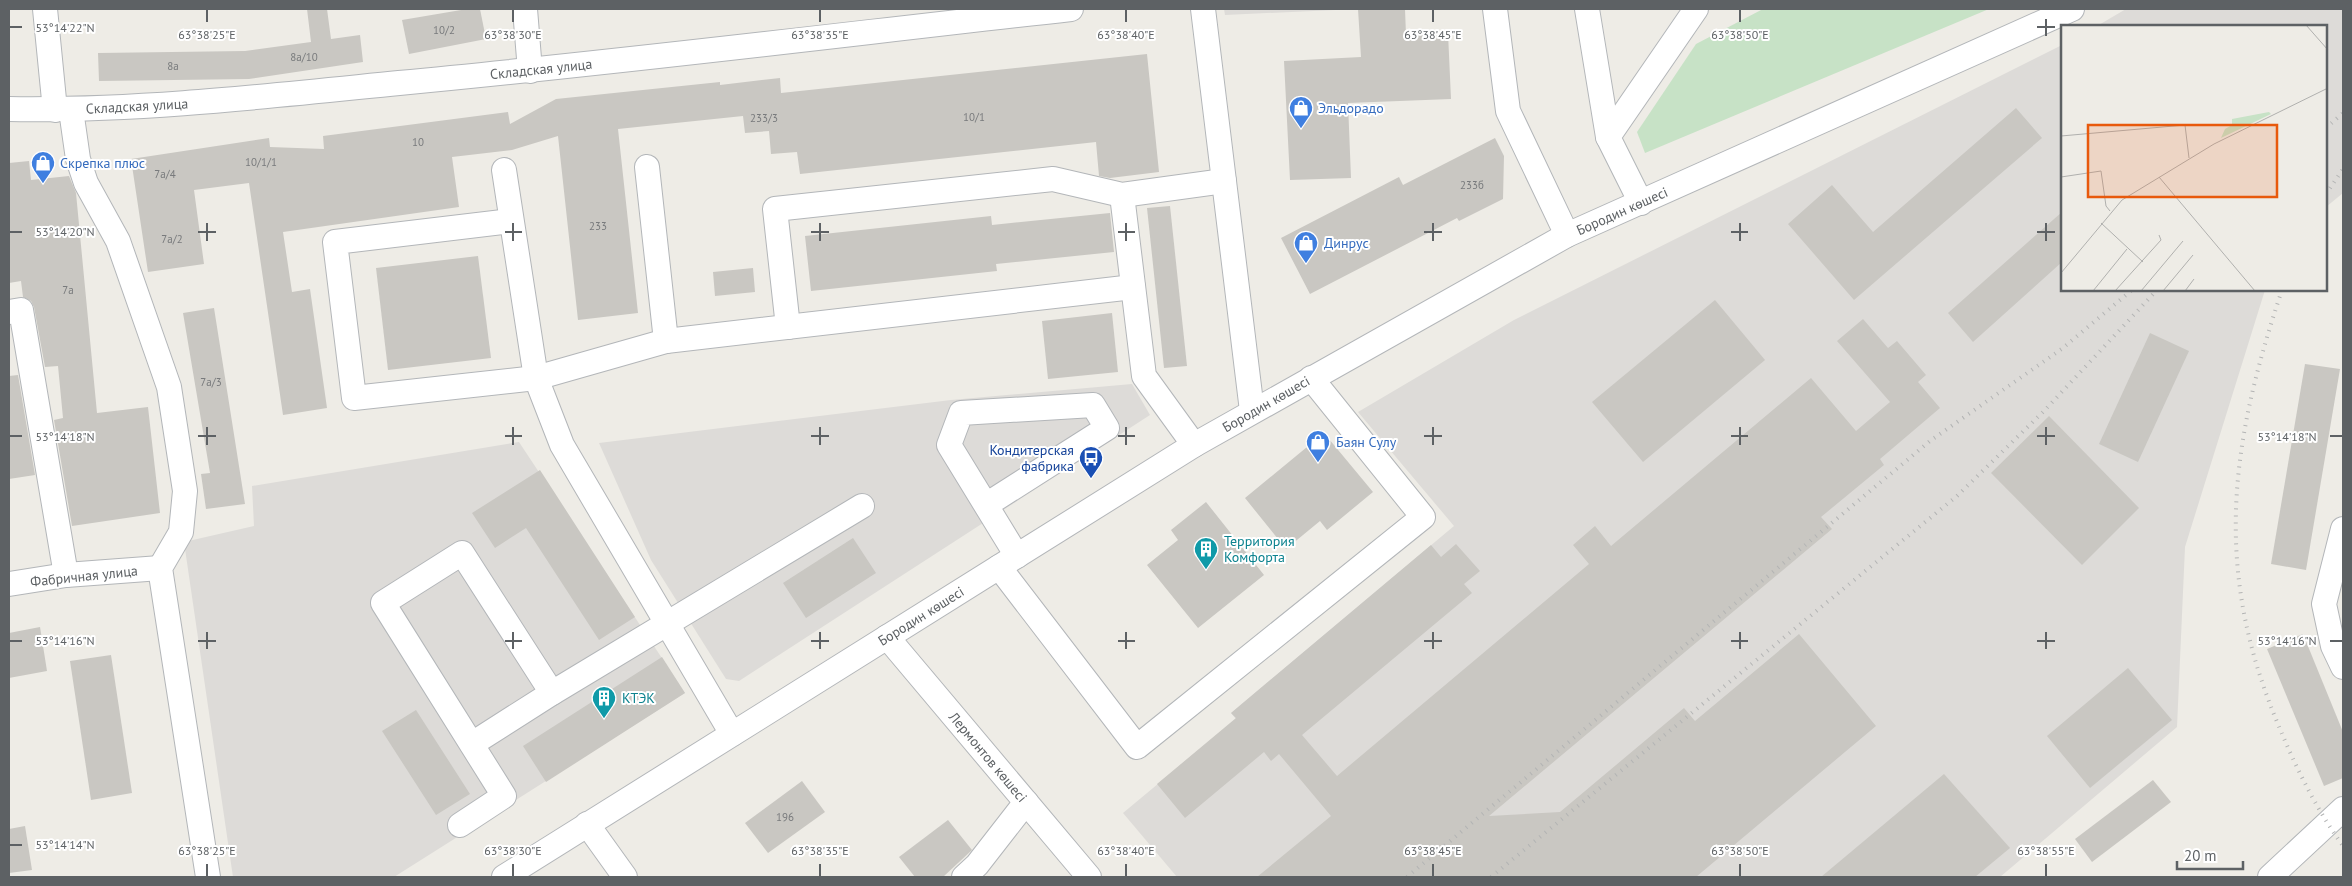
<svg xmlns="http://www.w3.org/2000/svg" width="2352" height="886" viewBox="0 0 2352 886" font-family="'PT Sans',sans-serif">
	<rect width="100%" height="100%" fill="#eeece6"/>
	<g fill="#dddbd8">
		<polygon points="1224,9 1357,9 1225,15"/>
		<polygon points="2126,9 2343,9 2343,193 2326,207 2326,26 2097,26"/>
		<polygon points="2062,45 2062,290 2265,290 2185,547 2177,727 2000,877 1177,877 1123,813 1236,719 1231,713 1454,526 1358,412 1514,320"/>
		<polygon points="1132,384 1150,415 739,681 726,679 651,560 599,443 951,400"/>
		<polygon points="519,442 685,693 394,877 233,877 184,542 254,526 252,486"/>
	</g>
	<polygon fill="#c7e2c6" points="1763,9 1989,9 1645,153 1637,132 1696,44"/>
	<g fill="#c9c7c2">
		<polygon points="307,9 327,9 331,39 360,35 363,62 249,79 99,81 98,53 245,51 311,42"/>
		<polygon points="467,9 480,9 486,39 409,54 402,20"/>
		<polygon points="1358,9 1405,9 1406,35 1448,33 1451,99 1348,103 1351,178 1290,180 1284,61 1361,57"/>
		<polygon points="1147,54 1159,172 1110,178 1099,176 1096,142 800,174 797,152 771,154 769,131 745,133 743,116 618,129 638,313 578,320 558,136 512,150 452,157 459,207 283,232 292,292 310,289 327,408 283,415 249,183 194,190 204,264 148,272 131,159 269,138 270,147 324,149 323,136 508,112 510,124 556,99 720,82 720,85 780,78 781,93"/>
		<polygon points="2016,108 2042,138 1854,300 1788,224 1832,185 1873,232"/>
		<polygon points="1495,138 1504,156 1503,199 1459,221 1457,218 1310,294 1281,238 1399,177 1403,185"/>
		<polygon points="29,161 31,180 69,176 76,193 97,413 148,407 160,513 72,526 54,420 63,418 58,366 45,367 34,307 31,301 23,297 21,281 9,283 9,163"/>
		<polygon points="1170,206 1187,366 1164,368 1147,208"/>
		<polygon points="2062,212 2062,262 1973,342 1948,313"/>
		<polygon points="1110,213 1114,252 996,264 997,271 811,291 805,236 991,216 992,225"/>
		<polygon points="478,256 491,358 388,370 376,268"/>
		<polygon points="753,268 755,292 715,296 713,272"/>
		<polygon points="1715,300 1765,360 1643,462 1592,402"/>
		<polygon points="214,308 245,504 206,509 201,474 210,473 183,313"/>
		<polygon points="1112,313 1118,372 1048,379 1042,321"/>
		<polygon points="1863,319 1888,348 1897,341 1926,375 1918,382 1940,408 1880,459 1884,465 1821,517 1832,529 1489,816 1560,812 1684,708 1695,721 1799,634 1876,726 1696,877 1257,877 1331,816 1279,754 1271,761 1264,752 1185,818 1157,784 1236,718 1231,713 1431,545 1441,557 1456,544 1480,571 1464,584 1472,593 1302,735 1337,776 1589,564 1573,545 1595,526 1611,546 1811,378 1856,431 1890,402 1837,341"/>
		<polygon points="2150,333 2189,351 2138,462 2099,444"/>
		<polygon points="2305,364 2340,369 2306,570 2271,564"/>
		<polygon points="18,375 35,475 9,479 9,376"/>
		<polygon points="2049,416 2139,508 2082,565 1991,473"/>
		<polygon points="1324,433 1373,492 1327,530 1320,521 1286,549 1245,498"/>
		<polygon points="540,470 635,617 599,640 526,528 495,548 472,513"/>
		<polygon points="1206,502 1264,575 1198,628 1147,565 1178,540 1171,530"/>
		<polygon points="853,538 876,573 806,618 783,583"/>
		<polygon points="40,627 47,671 9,678 9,633"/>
		<polygon points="2303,634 2343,732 2343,778 2324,786 2267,649"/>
		<polygon points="111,655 132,793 91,800 70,661"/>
		<polygon points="662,657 685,693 546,782 523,746"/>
		<polygon points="2128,668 2172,720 2090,788 2047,736"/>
		<polygon points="416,710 470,794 436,815 382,731"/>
		<polygon points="1944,774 2010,848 1975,877 1821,877"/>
		<polygon points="2153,780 2171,802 2092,862 2075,839"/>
		<polygon points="802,781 825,812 768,853 745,823"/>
		<polygon points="948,820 972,850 943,877 915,877 899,857"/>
		<polygon points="25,826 32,870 9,873 9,829"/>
	</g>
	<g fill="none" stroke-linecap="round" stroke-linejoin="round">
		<g stroke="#b3b6b9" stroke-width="26">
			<g id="minor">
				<polyline points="45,9 55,110"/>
				<polyline points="525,9 530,71"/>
				<polyline points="1203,9 1252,411"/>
				<polyline points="1495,9 1508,111 1567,235"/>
				<polyline points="1587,9 1608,137 1641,203"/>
				<path d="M9 109C139 111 269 96 399 83 623 62 847 34 1071 9"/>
				<polyline points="71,110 78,159 86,183 118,241 169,387 185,491 181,532 160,568 208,877"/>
				<polyline points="1608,137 1696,9"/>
				<polyline points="647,167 666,341"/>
				<polyline points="504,170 536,378 562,445 732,734"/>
				<polyline points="1122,195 1144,376 1194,445"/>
				<polyline points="511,221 335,242 354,398 536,378 666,341 1133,287"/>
				<polyline points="9,312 21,310 66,575"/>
				<polyline points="788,327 775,209 1053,179 1122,195 1224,181"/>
				<polyline points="986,505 1107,428 1093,405 961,413 949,445 1017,556"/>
				<polyline points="2343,529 2324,604 2333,646 2343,667"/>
				<polyline points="999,567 1137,747 1423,517 1311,378"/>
				<polyline points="9,584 66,575 160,568"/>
				<polyline points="887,637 1089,877"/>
				<polyline points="472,744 552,693 862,506"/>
				<polyline points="587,824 625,877"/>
				<polyline points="460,825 504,796 383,603 462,553 552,693"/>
				<polyline points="504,877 1194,445 1567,235 2072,9"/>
				<polyline points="964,877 977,865 1026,802"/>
				<polyline points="2270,877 2343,809"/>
			</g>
		</g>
		<use href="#minor" stroke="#fff" stroke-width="24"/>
		<g stroke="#b3b4b4" stroke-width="4" stroke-dasharray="1 6" stroke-linecap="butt">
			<polyline points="2326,128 2343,113"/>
			<polyline points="2326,194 2343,169"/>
			<path d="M2282 290C2229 448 2213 572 2280 729 2297 770 2317 810 2343 846"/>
			<polyline points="1407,877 1930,441 2063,348 2132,290"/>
			<polyline points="1491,877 1957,496 2044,411 2157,290"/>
		</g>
	</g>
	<path fill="none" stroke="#5d6164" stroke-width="2" d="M207 10V22M513 10V22M820 10V22M1126 10V22M1433 10V22M1740 10V22M2046 19V36M10 27H22M2037 27H2055M207 223V241M513 223V241M820 223V241M1126 223V241M1433 223V241M1740 223V241M2046 223V241M10 232H22M198 232H216M505 232H522M811 232H829M1118 232H1135M1424 232H1442M1731 232H1748M2037 232H2055M207 427V445M513 427V445M820 427V445M1126 427V445M1433 427V445M1740 427V445M2046 427V445M10 436H22M198 436H216M505 436H522M811 436H829M1118 436H1135M1424 436H1442M1731 436H1748M2037 436H2055M2330 436H2342M207 632V649M513 632V649M820 632V649M1126 632V649M1433 632V649M1740 632V649M2046 632V649M10 641H22M198 641H216M505 641H522M811 641H829M1118 641H1135M1424 641H1442M1731 641H1748M2037 641H2055M2330 641H2342M10 845H22M207 864V876M513 864V876M820 864V876M1126 864V876M1433 864V876M1740 864V876M2046 864V876"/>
	<defs>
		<g id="shop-pin" transform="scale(1.25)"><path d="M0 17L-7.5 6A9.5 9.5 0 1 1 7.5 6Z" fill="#3f7fe0" stroke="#fff"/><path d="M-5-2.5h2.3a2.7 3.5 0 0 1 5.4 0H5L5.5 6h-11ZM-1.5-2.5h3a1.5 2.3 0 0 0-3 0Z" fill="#fff"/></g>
		<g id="bus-pin" transform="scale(1.25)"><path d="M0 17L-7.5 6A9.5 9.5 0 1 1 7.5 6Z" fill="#1a4fb4" stroke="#fff"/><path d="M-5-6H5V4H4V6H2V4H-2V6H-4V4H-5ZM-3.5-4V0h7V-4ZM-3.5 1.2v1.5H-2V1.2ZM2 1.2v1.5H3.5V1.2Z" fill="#fff"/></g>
		<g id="building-pin" transform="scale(1.25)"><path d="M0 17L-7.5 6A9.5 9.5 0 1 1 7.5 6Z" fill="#0f9aa8" stroke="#fff"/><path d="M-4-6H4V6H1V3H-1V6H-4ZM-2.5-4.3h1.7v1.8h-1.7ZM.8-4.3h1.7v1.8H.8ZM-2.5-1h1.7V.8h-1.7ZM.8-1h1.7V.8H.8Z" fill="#fff"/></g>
	</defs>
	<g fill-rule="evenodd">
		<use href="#shop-pin" x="1301" y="108"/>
		<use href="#shop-pin" x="43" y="163"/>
		<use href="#shop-pin" x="1306" y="243"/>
		<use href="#shop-pin" x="1318" y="442"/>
		<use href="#bus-pin" x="1091" y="458"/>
		<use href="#building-pin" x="1206" y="549"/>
		<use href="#building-pin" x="604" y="698"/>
	</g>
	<g text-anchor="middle" stroke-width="4" stroke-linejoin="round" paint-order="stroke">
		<g font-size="11" fill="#787a7c">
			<text x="444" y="34">10/2</text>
			<text x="304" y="61">8а/10</text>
			<text x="173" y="70">8а</text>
			<text x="974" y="121">10/1</text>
			<text x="764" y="122">233/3</text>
			<text x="418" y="146">10</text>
			<text x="261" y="166">10/1/1</text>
			<text x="165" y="178">7а/4</text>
			<text x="1472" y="189">233б</text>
			<text x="598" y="230">233</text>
			<text x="172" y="243">7а/2</text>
			<text x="68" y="294">7а</text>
			<text x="211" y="386">7а/3</text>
			<text x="785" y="821">196</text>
		</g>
		<g font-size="14" fill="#5d6164" stroke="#fff">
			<text transform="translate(541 69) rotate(-6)" y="5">Складская улица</text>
			<text transform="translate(137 106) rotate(-3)" y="5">Складская улица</text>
			<text transform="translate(1622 211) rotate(-24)" y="5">Бородин көшесі</text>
			<text transform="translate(1266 404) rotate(-30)" y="5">Бородин көшесі</text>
			<text transform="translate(84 576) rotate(-6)" y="5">Фабричная улица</text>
			<text transform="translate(921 616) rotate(-32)" y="5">Бородин көшесі</text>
			<text transform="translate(988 757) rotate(50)" y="5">Лермонтов көшесі</text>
		</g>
		<g font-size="14" fill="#366cbe" stroke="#fff" text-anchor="start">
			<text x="1318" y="113">Эльдорадо</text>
			<text x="60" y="168">Скрепка плюс</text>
			<text x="1324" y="248">Динрус</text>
			<text x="1336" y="447">Баян Сулу</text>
		</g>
		<g font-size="14" fill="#164399" stroke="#fff" text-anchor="end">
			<text x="1074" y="455">Кондитерская<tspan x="1074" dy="16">фабрика</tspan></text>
		</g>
		<g font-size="14" fill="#0d838f" stroke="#fff" text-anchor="start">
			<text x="1224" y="546">Территория<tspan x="1224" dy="16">Комфорта</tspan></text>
			<text x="622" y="703">КТЭК</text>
		</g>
	</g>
	<g transform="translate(2061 25)">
		<rect width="266" height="266" fill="#eeece6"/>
		<path d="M208 87 210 89 160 113 164 104 171 100V94Z" fill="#c7e2c6"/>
		<path fill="none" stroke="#b0b0ae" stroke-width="1" d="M245 0 267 25M0 111 124 100 128 133M0 152 40 146 45 181 49 186M98 152 194 266M40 198 82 237M0 248 61 175 153 119 267 63M32 266 66 224M54 266 100 215 98 210M80 266 122 216M102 266 132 230M124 266 133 254"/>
		<path fill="#e8590c" fill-opacity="0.15" stroke="#e8590c" stroke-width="2.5" d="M27 100H216V172H27Z"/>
		<rect width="266" height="266" fill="none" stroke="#5d6164" stroke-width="2.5"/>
	</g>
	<g font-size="12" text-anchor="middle" fill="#5d6164" stroke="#fff" stroke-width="4" stroke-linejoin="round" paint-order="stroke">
		<text x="65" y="32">53°14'22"N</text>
		<text x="207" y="39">63°38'25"E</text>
		<text x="513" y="39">63°38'30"E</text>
		<text x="820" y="39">63°38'35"E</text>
		<text x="1126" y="39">63°38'40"E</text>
		<text x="1433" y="39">63°38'45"E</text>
		<text x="1740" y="39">63°38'50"E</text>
		<text x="65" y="236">53°14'20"N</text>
		<text x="65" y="441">53°14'18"N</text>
		<text x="2287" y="441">53°14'18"N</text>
		<text x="65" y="645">53°14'16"N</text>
		<text x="2287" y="645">53°14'16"N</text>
		<text x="65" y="849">53°14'14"N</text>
		<text x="207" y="855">63°38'25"E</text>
		<text x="513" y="855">63°38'30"E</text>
		<text x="820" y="855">63°38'35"E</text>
		<text x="1126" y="855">63°38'40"E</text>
		<text x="1433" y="855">63°38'45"E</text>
		<text x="1740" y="855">63°38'50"E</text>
		<text x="2046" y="855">63°38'55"E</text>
	</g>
	<rect width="2352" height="886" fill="none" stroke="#5d6164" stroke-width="20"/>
	<path d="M2177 861v8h66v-8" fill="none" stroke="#5d6164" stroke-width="2.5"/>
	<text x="2184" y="861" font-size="15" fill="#5d6164" stroke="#ffffff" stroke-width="4" paint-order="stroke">20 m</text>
</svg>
